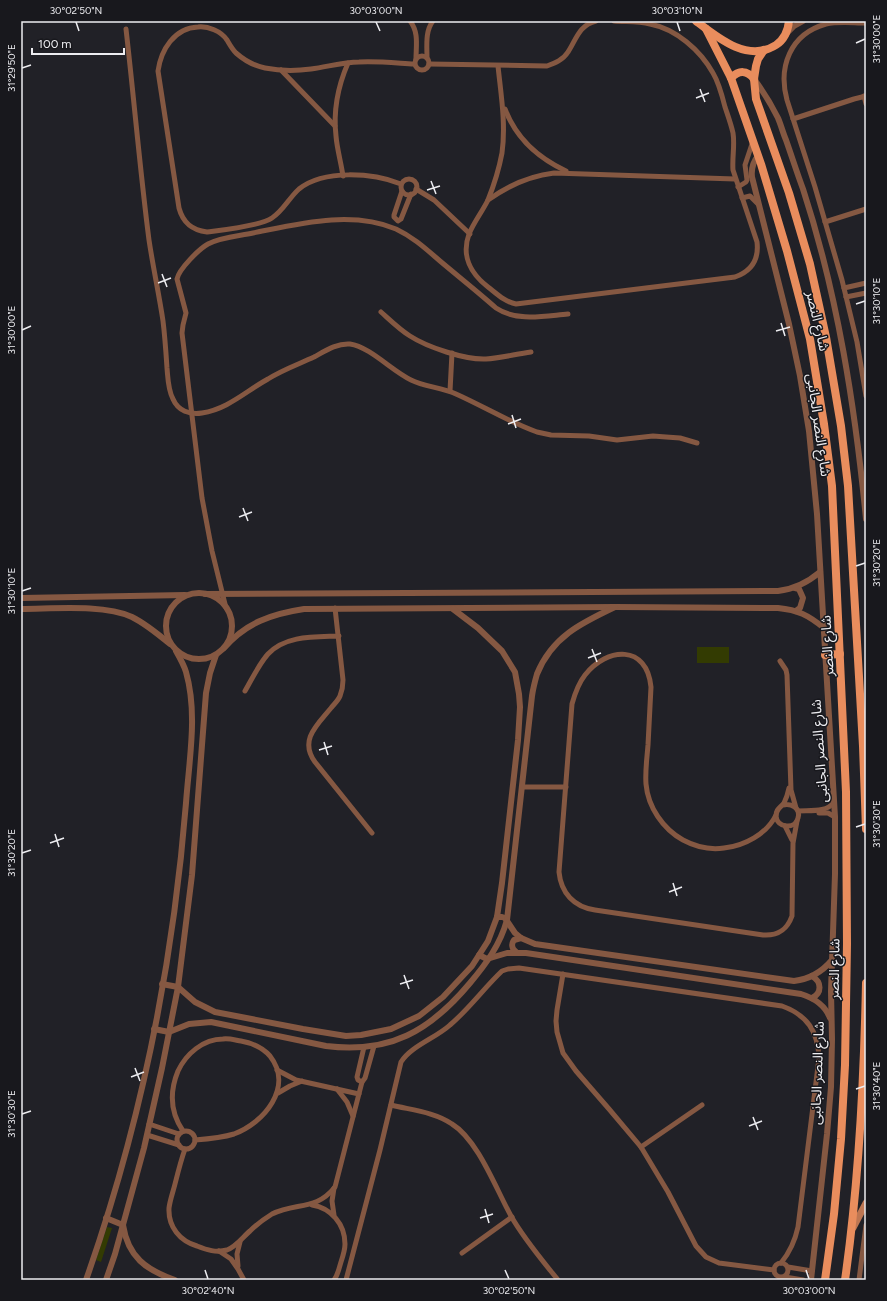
<svg xmlns="http://www.w3.org/2000/svg" width="887" height="1301" viewBox="0 0 887 1301" font-family="Figtree,'Noto Sans Arabic',sans-serif">
	<rect width="100%" height="100%" fill="#212127"/>
	<g fill="#333b02">
		<rect x="697" y="647" width="32" height="16"/>
		<polygon points="107,1227 112,1228 101,1262 96,1260"/>
	</g>
	<g fill="none" stroke-linecap="round" stroke-linejoin="round">
		<g stroke="#855842" stroke-width="5">
			<path d="M410 21C419 32 416 46 416 59"/>
			<path d="M866 23C853 23 839 21 826 24 790 34 778 67 787 100L815 187 842 280 857 342 866 396"/>
			<path d="M126 29C134 99 140 170 149 240 153 267 159 294 163 321 165 337 166 353 167 368 168 379 168 390 173 399 178 411 190 415 202 413 228 409 246 391 268 379 282 370 299 364 314 357 325 351 337 343 350 344 370 347 392 371 411 380 425 387 441 387 456 394 483 406 509 422 537 432L551 435 589 436 617 440 653 436 666 437 680 438 697 443"/>
			<circle cx="422" cy="63" r="7"/>
			<path d="M427 58C427 46 425 31 433 21"/>
			<path d="M429 64 547 66C555 63 563 60 568 52 576 40 579 25 596 21"/>
			<path d="M498 66C501 95 506 124 502 153 499 169 494 185 488 200 482 212 474 222 469 234 461 256 471 274 488 287 497 294 505 302 516 304L735 277C752 271 759 259 757 242L733 170C732 157 735 145 733 133 731 124 728 116 725 107 722 95 719 83 713 73 700 50 676 29 650 24 638 21 625 22 614 21"/>
			<polyline points="281,70 335,126"/>
			<polyline points="864,96 866,104"/>
			<path d="M505 109C516 138 538 158 566 171"/>
			<polyline points="793,119 854,99 866,96"/>
			<path d="M343 176C341 162 337 149 336 136 333 110 338 86 348 63"/>
			<circle cx="409" cy="187" r="8"/>
			<path d="M401 184C373 173 324 169 299 189 289 198 283 211 272 218 261 226 222 230 207 232 192 230 183 223 179 208L158 71C161 50 174 28 198 27 208 26 221 31 227 40 230 45 232 49 236 53 244 60 255 66 265 68 280 71 296 71 311 69 327 67 343 62 359 62 377 61 396 63 414 64"/>
			<polyline points="738,187 746,182 747,180 745,165 753,141"/>
			<polyline points="416,189 434,200 470,234"/>
			<polyline points="402,191 394,215 394,217 398,221 401,219 411,194"/>
			<polyline points="742,198 750,196 759,205"/>
			<path d="M488 200C509 185 529 176 554 173L735 179"/>
			<polyline points="825,222 866,209"/>
			<polyline points="844,288 866,283"/>
			<polyline points="846,297 866,293"/>
			<path d="M381 312C390 320 399 329 410 336 427 347 465 360 486 359 501 358 516 354 531 352"/>
			<polyline points="450,391 452,353"/>
			<path d="M226 608 212 551 202 498 182 333 183 325 186 313 177 279C179 269 199 249 208 244 221 237 239 236 253 233 298 224 351 210 396 229 413 237 426 249 440 261 459 277 478 292 496 308 517 322 544 316 568 314"/>
			<path d="M335 608 343 680C343 686 342 691 340 696 338 701 334 704 331 708 317 725 299 740 315 762L372 833"/>
			<polyline points="780,661 786,670 787,675 791,790 796,808"/>
			<path d="M245 691C252 679 259 664 268 654 286 635 315 637 339 636"/>
			<polyline points="522,787 566,787"/>
			<path d="M783 805C791 803 801 808 798 818 795 830 777 828 776 816 776 809 780 808 784 803 786 799 788 793 789 788"/>
			<path d="M798 811C809 810 827 813 834 802"/>
			<polyline points="819,813 828,813 835,817"/>
			<path d="M776 815C767 834 744 846 724 848 710 850 696 847 683 840 663 829 648 807 646 784 645 771 647 758 648 745 649 725 650 706 651 687 647 644 607 647 585 675 578 684 575 693 572 704L559 872C561 893 574 907 595 910L763 935C778 936 787 930 792 916L793 843 797 821"/>
			<polyline points="785,826 792,840"/>
			<polyline points="563,974 557,1010 556,1021 557,1032 563,1053 576,1071 609,1109 641,1147 668,1192 696,1246 706,1257 719,1263 774,1270"/>
			<polyline points="364,1047 357,1077 358,1080 362,1082 365,1078 374,1046"/>
			<polyline points="277,1070 296,1080 359,1094"/>
			<polyline points="337,1089 347,1102 353,1116"/>
			<polyline points="278,1093 290,1086 302,1081"/>
			<path d="M391 1105C411 1110 435 1112 452 1124 478 1140 496 1189 511 1216 524 1239 542 1260 558 1280"/>
			<polyline points="149,1124 179,1134"/>
			<path d="M183 1131C170 1112 169 1093 178 1071 186 1054 203 1039 223 1039 228 1038 235 1040 241 1041 252 1043 262 1047 270 1056 294 1087 264 1123 234 1134 221 1138 208 1139 195 1140"/>
			<circle cx="186" cy="1140" r="9"/>
			<polyline points="147,1135 179,1145"/>
			<polyline points="641,1147 702,1105"/>
			<path d="M185 1149C181 1160 178 1172 175 1184 173 1192 170 1200 169 1208 168 1227 180 1241 197 1246 207 1250 216 1253 227 1250 236 1247 243 1237 250 1231 257 1224 264 1219 272 1214 296 1202 316 1211 335 1187L362 1082"/>
			<path d="M312 1205C331 1208 345 1224 345 1244 345 1250 343 1256 341 1262 339 1268 338 1275 334 1280"/>
			<polyline points="334,1215 332,1201 334,1188"/>
			<polyline points="219,1251 231,1259 238,1269 244,1280"/>
			<polyline points="462,1253 512,1217"/>
			<circle cx="781" cy="1270" r="7"/>
			<polyline points="238,1266 237,1254 240,1242"/>
			<polyline points="788,1267 812,1271"/>
			<polyline points="785,1277 803,1280"/>
			<path d="M346 1280 380 1150 401 1062C411 1046 436 1038 450 1025 469 1009 484 988 502 971L508 969 519 968 782 1006C807 1015 818 1031 819 1058L798 1227C795 1241 790 1252 781 1263"/>
			<polyline points="859,1280 866,1225"/>
		</g>
		<g stroke="#855842" stroke-width="6">
			<polyline points="787,33 794,26 803,21"/>
			<path d="M754 79C763 91 771 104 778 118 781 125 783 133 786 140 792 157 797 173 803 189 838 296 855 407 866 519"/>
			<path d="M758 156C753 162 751 168 752 177L789 324 800 376 809 431 817 514 835 817V874L831 991 832 1039 831 1087 827 1134 811 1280"/>
			<polyline points="795,588 799,589 803,598 800,608 796,611"/>
			<circle cx="199" cy="626" r="33"/>
			<path d="M205 594 778 591C795 589 807 583 820 572"/>
			<polyline points="21,598 185,595"/>
			<path d="M21 609C53 609 103 604 132 617 146 624 158 634 170 644"/>
			<path d="M224 648C246 623 271 614 304 609L615 607 778 608C798 610 808 615 824 628"/>
			<path d="M497 917H502L505 918 515 933 521 938 535 944 794 981C810 979 822 972 832 960"/>
			<path d="M516 952C512 949 511 944 514 940L521 938"/>
			<path d="M479 955 487 959 507 953H526L801 994C814 998 825 1005 830 1018"/>
			<polyline points="162,984 178,987 195,1002 215,1012 303,1029 346,1036 361,1035 391,1029 419,1016 443,997 472,966 488,941 497,917 502,883 518,740 520,707 519,694 515,672 502,651 478,628 453,609"/>
			<path d="M812 998C822 993 822 982 812 976"/>
			<path d="M154 1029 169 1032 189 1024 211 1022 326 1046C390 1054 430 1031 470 983 486 964 500 945 507 920L532 696C533 689 535 681 537 674 552 637 581 623 615 607"/>
			<path d="M106 1218 123 1225C128 1257 146 1270 175 1280"/>
			<path d="M86 1280C140 1127 173 965 186 803 189 760 198 714 186 672 184 665 180 658 176 651"/>
			<polyline points="106,1280 115,1254 144,1148 162,1068 178,987 192,875 206,693 210,673 216,655"/>
		</g>
		<polyline stroke="#bd7652" stroke-width="7" points="853,1228 866,1203"/>
		<g stroke="#e98d5d" stroke-width="8">
			<path d="M696 21C718 38 748 63 776 45 785 39 788 31 789 21"/>
			<polyline points="706,29 731,78 761,164 787,251 810,339 824,424 832,486 846,792 847,944 845,1065 841,1139 834,1214 825,1280"/>
			<polyline points="764,50 758,59 756,66 754,79 756,99 789,193 810,264 826,337 841,426 848,486 863,746 866,829"/>
			<path d="M731 78C739 70 747 70 754 79"/>
			<polyline points="825,655 840,654"/>
			<path d="M845 1280C859 1182 864 1082 866 983"/>
		</g>
	</g>
	<path fill="none" stroke="#ededf1" stroke-width="1.5" d="M76 22 79 31M376 22 380 31M677 22 680 31M856 43 865 39M22 68 31 65M700 89 705 102M696 98 709 93M431 181 436 194M427 190 440 186M162 274 167 287M158 283 171 278M856 304 865 301M781 323 785 336M22 330 31 326M776 331 790 327M512 415 516 428M508 424 521 419M243 508 248 521M239 517 252 512M856 566 865 563M22 591 31 588M592 649 597 662M588 658 601 653M324 742 328 755M319 750 332 746M856 827 865 824M55 834 59 847M50 843 64 838M22 853 31 850M673 883 677 896M669 892 682 887M404 975 409 989M400 984 413 980M135 1068 140 1081M131 1077 144 1072M856 1089 865 1086M22 1114 31 1111M753 1117 758 1130M749 1126 762 1121M485 1209 489 1223M480 1218 493 1214M205 1270 208 1279M505 1270 509 1279M806 1270 809 1279"/>
	<g text-anchor="middle" stroke-width="3" stroke-linejoin="round" paint-order="stroke">
		<g font-size="14" fill="#ededf1" stroke="#18181d">
			<text transform="translate(818 321) rotate(77)" y="5">شارع النصر</text>
			<text transform="translate(819 425) rotate(82)" y="5">شارع النصر الجانبى</text>
			<text transform="translate(827 646) rotate(-93)" y="5">شارع النصر</text>
			<text transform="translate(819 751) rotate(-94)" y="5">شارع النصر الجانبى</text>
			<text transform="translate(834 969) rotate(-89)" y="5">شارع النصر</text>
			<text transform="translate(817 1073) rotate(-88)" y="5">شارع النصر الجانبى</text>
		</g>
	</g>
	<rect width="887" height="1301" fill="none" stroke="#18181d" stroke-width="44"/>
	<path d="M32 48v6h92v-6" fill="none" stroke="#ededf1" stroke-width="2"/>
	<text x="38" y="48" font-size="12" fill="#ededf1" stroke="#18181d" stroke-width="3" paint-order="stroke">100 m</text>
	<rect x="22" y="22" width="843" height="1257" fill="none" stroke="#ededf1" stroke-width="1.5"/>
	<g font-size="10" text-anchor="middle" fill="#ededf1">
		<text x="76" y="14">30°02'50"N</text>
		<text x="376" y="14">30°03'00"N</text>
		<text x="677" y="14">30°03'10"N</text>
		<text transform="translate(876 39) rotate(-90)" y="4">31°30'00"E</text>
		<text transform="translate(11 68) rotate(-90)" y="4">31°29'50"E</text>
		<text transform="translate(876 301) rotate(-90)" y="4">31°30'10"E</text>
		<text transform="translate(11 330) rotate(-90)" y="4">31°30'00"E</text>
		<text transform="translate(876 563) rotate(-90)" y="4">31°30'20"E</text>
		<text transform="translate(11 591) rotate(-90)" y="4">31°30'10"E</text>
		<text transform="translate(876 824) rotate(-90)" y="4">31°30'30"E</text>
		<text transform="translate(11 853) rotate(-90)" y="4">31°30'20"E</text>
		<text transform="translate(876 1086) rotate(-90)" y="4">31°30'40"E</text>
		<text transform="translate(11 1114) rotate(-90)" y="4">31°30'30"E</text>
		<text x="208" y="1294">30°02'40"N</text>
		<text x="509" y="1294">30°02'50"N</text>
		<text x="809" y="1294">30°03'00"N</text>
	</g>
</svg>
